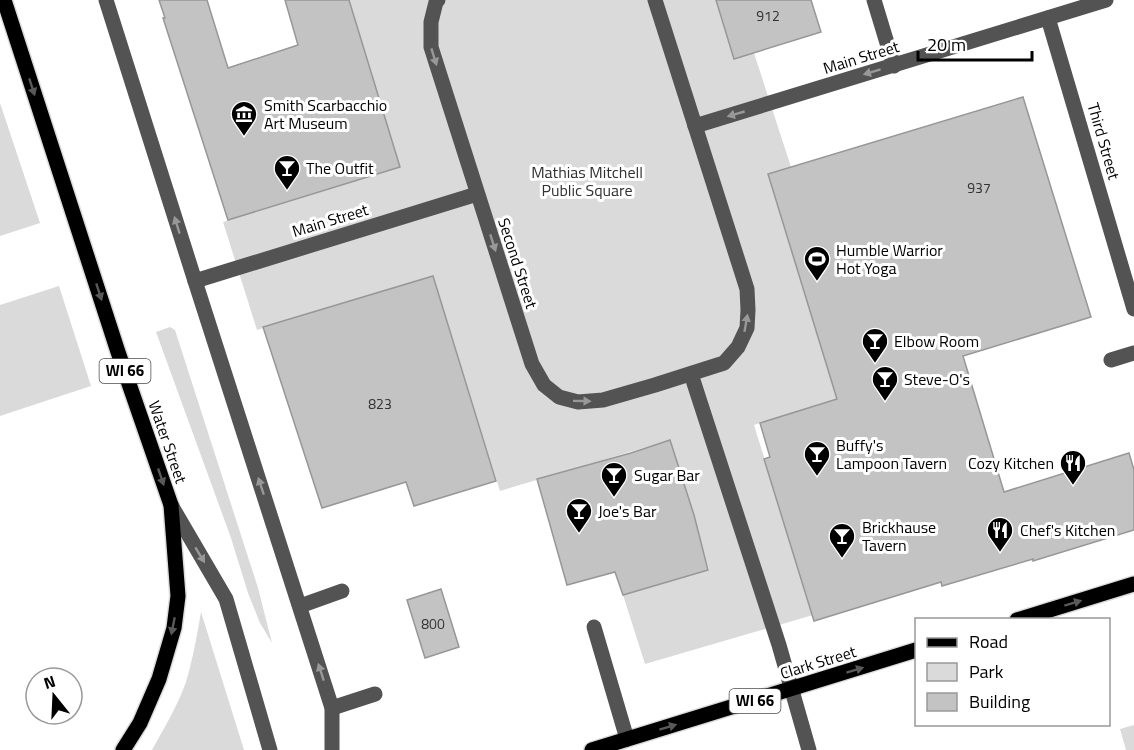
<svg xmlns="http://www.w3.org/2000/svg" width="1134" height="750" viewBox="0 0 1134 750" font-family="'Titillium Web',sans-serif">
	<rect width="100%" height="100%" fill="#fff"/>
	<g fill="#dadada">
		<polygon points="349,0 716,0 734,58 754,53 791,167 839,398 754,425 813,615 645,664 623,595 709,569 670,440 500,491 433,276 257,330 223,222 400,167"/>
		<polygon points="0,103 40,223 0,236"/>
		<polygon points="59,286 91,386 0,416 0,305"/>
		<polygon points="170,327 175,330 258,588 272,643 260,623 248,593 231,538 156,332"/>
		<path d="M201 612 244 750H152C164 728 178 705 186 682 193 659 197 635 201 612Z"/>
		<polygon points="1134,725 1134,750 1126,750 1120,729"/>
	</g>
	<g fill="#c3c3c3" stroke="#979797" stroke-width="1.5">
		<polygon points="159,0 207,0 228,68 298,45 285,0 349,0 400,167 228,220 163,18 165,18"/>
		<polygon points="716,0 811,0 821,32 734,59"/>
		<polygon points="1023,97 1091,317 963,356 1004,492 1129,453 1134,470 1134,530 1033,561 1033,559 942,586 941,582 814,621 764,459 770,457 760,423 837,399 768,174"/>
		<polygon points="433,276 496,481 414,506 406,482 322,508 263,327"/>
		<polygon points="670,440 694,515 708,570 623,595 615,572 567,585 537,479 631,453"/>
		<polygon points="441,589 459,647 425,658 407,600"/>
	</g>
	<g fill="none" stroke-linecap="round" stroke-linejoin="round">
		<g stroke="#dbdbdb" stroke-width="18">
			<g id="major">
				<polyline points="4,0 118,352 171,505 178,596 174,628 159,679 140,723 123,750"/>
				<polyline points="1017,620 1134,584"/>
				<polyline points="592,750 916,650"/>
			</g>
		</g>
		<g stroke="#535353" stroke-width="15">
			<polyline points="106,0 195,281 332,708 332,750"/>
			<polyline points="438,0 436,2 431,22 431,47 532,364 544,385 559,397 578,402 603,400 655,385 724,363 738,347 747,328 748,310 747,289 655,0"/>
			<polyline points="874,0 894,66"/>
			<polyline points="1048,18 1134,309"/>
			<polyline points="695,126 1106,0"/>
			<polyline points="195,281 477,194"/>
			<polyline points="1111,360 1134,353"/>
			<polyline points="691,374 779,645 809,750"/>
			<polyline points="171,505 226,599 270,750"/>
			<polyline points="300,606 342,591"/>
			<polyline points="594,627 627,739"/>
			<polyline points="332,708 375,694"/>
		</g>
		<use href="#major" stroke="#000" stroke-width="15"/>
	</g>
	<defs><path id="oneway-solid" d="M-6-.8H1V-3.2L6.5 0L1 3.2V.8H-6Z" transform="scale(1.5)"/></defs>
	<g fill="#989898">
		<use href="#oneway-solid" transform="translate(434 57) rotate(73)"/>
		<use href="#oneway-solid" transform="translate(872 72) rotate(163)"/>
		<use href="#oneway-solid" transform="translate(736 114) rotate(164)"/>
		<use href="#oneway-solid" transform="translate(177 225) rotate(-107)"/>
		<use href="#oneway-solid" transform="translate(493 243) rotate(72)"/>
		<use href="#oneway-solid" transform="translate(746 323) rotate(-80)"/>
		<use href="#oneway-solid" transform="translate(582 401) rotate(1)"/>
		<use href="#oneway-solid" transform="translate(261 486) rotate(-108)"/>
		<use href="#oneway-solid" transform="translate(200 555) rotate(59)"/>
		<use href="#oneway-solid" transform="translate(321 672) rotate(-108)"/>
	</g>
	<g fill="#595959">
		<use href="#oneway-solid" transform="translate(32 87) rotate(72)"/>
		<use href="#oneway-solid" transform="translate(99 292) rotate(72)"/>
		<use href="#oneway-solid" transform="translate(161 477) rotate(71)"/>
		<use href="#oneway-solid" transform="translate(1073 603) rotate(-17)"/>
		<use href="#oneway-solid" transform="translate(173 626) rotate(101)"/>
		<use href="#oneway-solid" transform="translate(855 670) rotate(-17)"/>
		<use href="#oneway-solid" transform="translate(668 727) rotate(-17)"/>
	</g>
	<defs>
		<g id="museum-pin" transform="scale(1.35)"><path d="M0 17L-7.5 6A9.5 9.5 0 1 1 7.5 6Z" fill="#000" stroke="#fff"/><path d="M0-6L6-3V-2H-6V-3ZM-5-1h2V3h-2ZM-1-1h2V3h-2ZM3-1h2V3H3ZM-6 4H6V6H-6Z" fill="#fff"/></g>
		<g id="bar-pin" transform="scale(1.35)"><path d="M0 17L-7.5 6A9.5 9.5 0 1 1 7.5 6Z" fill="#000" stroke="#fff"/><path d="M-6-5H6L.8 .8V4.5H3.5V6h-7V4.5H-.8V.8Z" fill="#fff"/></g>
		<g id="stadium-pin" transform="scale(1.35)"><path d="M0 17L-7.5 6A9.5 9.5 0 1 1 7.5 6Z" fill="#000" stroke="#fff"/><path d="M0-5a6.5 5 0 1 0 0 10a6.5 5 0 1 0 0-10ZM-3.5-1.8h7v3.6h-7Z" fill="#fff"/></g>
		<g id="restaurant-pin" transform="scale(1.35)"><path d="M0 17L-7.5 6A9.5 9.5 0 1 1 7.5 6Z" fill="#000" stroke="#fff"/><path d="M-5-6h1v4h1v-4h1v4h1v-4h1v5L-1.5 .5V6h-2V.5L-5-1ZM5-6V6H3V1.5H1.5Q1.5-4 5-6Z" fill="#fff"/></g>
	</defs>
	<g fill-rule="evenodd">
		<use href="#museum-pin" x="244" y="114"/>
		<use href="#bar-pin" x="287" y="168"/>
		<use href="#stadium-pin" x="817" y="259"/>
		<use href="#bar-pin" x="875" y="341"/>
		<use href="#bar-pin" x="885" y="379"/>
		<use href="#bar-pin" x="817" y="454"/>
		<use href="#restaurant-pin" x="1073" y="463"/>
		<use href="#bar-pin" x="614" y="475"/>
		<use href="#bar-pin" x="579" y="511"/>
		<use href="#restaurant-pin" x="1000" y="530"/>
		<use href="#bar-pin" x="842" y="536"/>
	</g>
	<g text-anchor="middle" stroke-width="6" stroke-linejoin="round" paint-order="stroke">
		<g font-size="14" fill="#313131">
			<text x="768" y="21">912</text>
			<text x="979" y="193">937</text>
			<text x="380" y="409">823</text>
			<text x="433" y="629">800</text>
		</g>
		<g fill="#fff" stroke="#4c4c4c" stroke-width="1.5">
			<rect x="99.5" y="359" width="51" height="24" rx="4.5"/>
			<rect x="729.5" y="689" width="51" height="24" rx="4.5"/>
		</g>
		<g font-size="15" font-weight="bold" fill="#000">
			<text x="125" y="376">WI 66</text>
			<text x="755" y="706">WI 66</text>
		</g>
		<g font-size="16" fill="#000" stroke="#fff">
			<text transform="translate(861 57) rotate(-17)" y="6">Main Street</text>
			<text transform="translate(1104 141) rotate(74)" y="6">Third Street</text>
			<text transform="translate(330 220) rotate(-17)" y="6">Main Street</text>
			<text transform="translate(518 263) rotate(72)" y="6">Second Street</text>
			<text transform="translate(168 442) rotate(71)" y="6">Water Street</text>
			<text transform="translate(818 662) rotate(-17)" y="6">Clark Street</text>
		</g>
		<g font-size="16" fill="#000" stroke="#fff" text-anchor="start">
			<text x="264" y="111">Smith Scarbacchio<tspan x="264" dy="18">Art Museum</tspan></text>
			<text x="306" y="174">The Outfit</text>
			<text x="836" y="256">Humble Warrior<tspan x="836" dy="18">Hot Yoga</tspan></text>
			<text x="894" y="347">Elbow Room</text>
			<text x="904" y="385">Steve-O's</text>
			<text x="836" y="451">Buffy's<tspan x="836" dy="18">Lampoon Tavern</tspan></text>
			<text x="1054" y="469" text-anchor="end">Cozy Kitchen</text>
			<text x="634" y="481">Sugar Bar</text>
			<text x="598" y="517">Joe's Bar</text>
			<text x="862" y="533">Brickhause<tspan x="862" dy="18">Tavern</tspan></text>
			<text x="1020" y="536">Chef's Kitchen</text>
		</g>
		<g font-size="16" fill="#313131" stroke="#fff">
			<text x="587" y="178">Mathias Mitchell<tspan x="587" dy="18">Public Square</tspan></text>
		</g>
	</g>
	<rect x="915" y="618" width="195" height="108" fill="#ffffff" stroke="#999999" stroke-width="1.5"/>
	<rect x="927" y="638" width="30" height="9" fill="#000000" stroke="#999999" stroke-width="1.5"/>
	<text x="969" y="648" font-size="18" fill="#000000">Road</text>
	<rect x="927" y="663" width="30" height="18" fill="#dadada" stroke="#999999" stroke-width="1.5"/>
	<text x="969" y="678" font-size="18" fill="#000000">Park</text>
	<rect x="927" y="693" width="30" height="18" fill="#c3c3c3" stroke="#999999" stroke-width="1.5"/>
	<text x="969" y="708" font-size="18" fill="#000000">Building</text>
	<g transform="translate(54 696) rotate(342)"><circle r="28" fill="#ffffff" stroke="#999999" stroke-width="1.5"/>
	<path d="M0-4.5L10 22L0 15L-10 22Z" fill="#000000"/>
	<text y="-9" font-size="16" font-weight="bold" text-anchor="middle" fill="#000000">N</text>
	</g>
	<path d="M918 51v9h114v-9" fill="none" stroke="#000000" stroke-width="3"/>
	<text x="927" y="51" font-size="18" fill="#000000" stroke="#ffffff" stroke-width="4.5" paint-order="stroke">20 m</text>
</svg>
